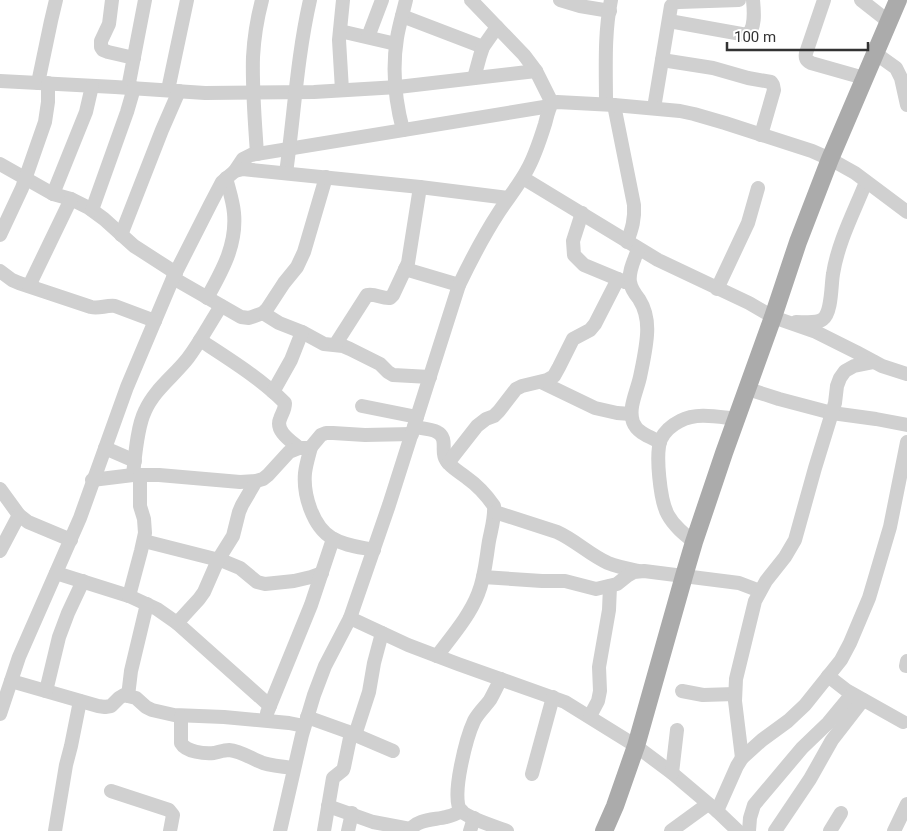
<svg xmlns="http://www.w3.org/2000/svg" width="907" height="831" viewBox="0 0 907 831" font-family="Roboto,sans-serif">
	<rect width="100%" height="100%" fill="#fff"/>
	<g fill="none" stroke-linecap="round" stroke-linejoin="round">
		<g stroke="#d0d0d0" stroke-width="14">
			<polyline points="112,0 109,24 101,41 101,47 103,50 108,52 134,58"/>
			<polyline points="471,0 524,55 536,71 552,103"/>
			<polyline points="560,0 580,6 610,11"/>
			<path d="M824 0 806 53C805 58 806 60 811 63L864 78"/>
			<polyline points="861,0 889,22"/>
			<polyline points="402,16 483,47"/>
			<path d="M669 21 747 35C756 28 754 11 753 0"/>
			<polyline points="340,31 396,44"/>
			<polyline points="368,37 382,0"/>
			<polyline points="875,53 896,68 901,78 907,105"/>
			<polyline points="662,60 713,68 748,78 771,82 773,85 774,90 761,135"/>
			<polyline points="474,78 480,56 483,47 497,27"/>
			<polyline points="0,81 115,87 205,93 314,92 398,87 536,71"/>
			<polyline points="38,83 51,21 56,0"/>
			<polyline points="128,88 145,0"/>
			<polyline points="168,90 187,0"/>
			<polyline points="342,90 339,40 343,0"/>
			<path d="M606 104C606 69 604 34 611 0"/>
			<path d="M614 105 634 205C635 219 632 229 627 242"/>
			<polyline points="654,108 671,6 674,3 679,2 739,0"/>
			<path d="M403 130C395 100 392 69 397 38 399 25 403 13 406 0"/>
			<path d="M257 154C255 122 252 90 253 57 254 38 257 19 262 0"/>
			<polyline points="0,164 53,194 71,199 89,208 104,219 134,246 176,273"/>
			<polyline points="235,171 243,159 251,155 550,106"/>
			<path d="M286 173C294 116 297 57 310 0"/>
			<polyline points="523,178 658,260 749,303 773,317 816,332 856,352 882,366 907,374"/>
			<polyline points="53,194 86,112 92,86"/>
			<polyline points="92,210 127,112 134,88"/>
			<polyline points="582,213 573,241 574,255 584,265 625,282"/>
			<polyline points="0,235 22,188 45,122 48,102 48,83"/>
			<polyline points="121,235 162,130 179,91"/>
			<path d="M638 249C635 259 628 271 630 282 631 288 635 294 639 299 646 310 648 322 647 335 646 349 643 363 640 377 637 391 628 408 633 422 637 433 650 437 660 442"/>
			<polyline points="405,269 459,285"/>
			<path d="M0 271 12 280 19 283 91 307C99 309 106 305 115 306L155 321"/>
			<polyline points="173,278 241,317 249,318 263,313 267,309 284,283 297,267 304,252 326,177"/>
			<polyline points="29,286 71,199"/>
			<polyline points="717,289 748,223 758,188"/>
			<path d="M207 298C222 271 237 245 234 213 233 201 229 190 226 178"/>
			<polyline points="263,313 279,323 302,332 324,344 343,346 350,349 380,364 388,372 393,375 430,377"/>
			<path d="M796 322C804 322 817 324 823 319 832 312 831 285 833 274 838 242 854 212 866 182"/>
			<path d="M200 340C229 359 260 378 285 403 285 410 282 413 280 419 275 431 291 441 299 448"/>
			<path d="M335 345 367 295C375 293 382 299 390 298L393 295 408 263 420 187"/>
			<polyline points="541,382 595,408 617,413 631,414"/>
			<polyline points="748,389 779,399 832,413 876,419 907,425"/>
			<polyline points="273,392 291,360 302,332"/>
			<polyline points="362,406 417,417"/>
			<path d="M414 427C420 428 432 429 437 432 449 438 440 452 446 460 451 468 460 472 467 478 477 485 487 496 494 506 495 518 491 530 489 541 486 559 485 577 478 594 469 617 451 637 437 656"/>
			<path d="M311 447C309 455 306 464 305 473 303 495 313 527 332 538 345 546 360 547 374 550"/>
			<polyline points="105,448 135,461"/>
			<polyline points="448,463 477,426 486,419 494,416 499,411 516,389 522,386 547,380 554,376 559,367 573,339 590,330 595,324 618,279"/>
			<path d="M133 475C135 457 137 427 145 411 154 390 174 376 188 358 200 342 210 323 221 306"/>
			<polyline points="92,480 133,475 159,475 240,482 256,481 263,479 268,475 289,452 299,448 306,448 311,447 321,435 326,433 333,433 365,435 412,434"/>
			<polyline points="0,489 19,515 28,522 71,540"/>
			<path d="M495 512 557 532C575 540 590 555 608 563 618 567 629 569 639 571"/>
			<polyline points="144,541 223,561 240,568 257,582 265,584 294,581 311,577 322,573"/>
			<path d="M694 542C684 534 674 526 668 515 660 501 655 453 661 439 665 431 672 425 680 421 697 412 718 417 737 419"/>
			<polyline points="0,551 19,515"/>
			<polyline points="56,573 129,596 157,609 177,623 270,706"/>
			<polyline points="483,577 542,581 565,581 596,589 617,584 627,576 634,572 644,571 739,583 760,591"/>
			<polyline points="129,596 141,551 145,533 144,519 140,506 140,475"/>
			<polyline points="350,618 408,645 458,664 565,702 636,746 672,773 717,811 738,831"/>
			<polyline points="177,623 199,599 204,592 218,560 233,536 239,512 242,505 256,481"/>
			<polyline points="906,666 907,661"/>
			<polyline points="828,676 846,690 903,722"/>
			<path d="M501 679C497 686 494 693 490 700 485 707 478 713 474 721 467 736 450 798 461 811 468 818 496 827 507 831"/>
			<polyline points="11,681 98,706 105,707 111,706 119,698 124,695 136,698 146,707 152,710 174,715 224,717 289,723 304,726"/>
			<polyline points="46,691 59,637 68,613 83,581"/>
			<polyline points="682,691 703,695 735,694"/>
			<polyline points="128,696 131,671 147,604"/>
			<polyline points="267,713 311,605 333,539"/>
			<polyline points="0,714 19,657 80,518 127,387 173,278 210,205 222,182 235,171 243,169 252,170 420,187 508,198"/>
			<path d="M181 716V743C186 752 205 754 214 753 219 752 224 750 229 750 241 751 252 759 263 763 273 766 284 767 294 768"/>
			<polyline points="590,716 598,701 600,691 599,667 609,610 610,586"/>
			<polyline points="307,717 346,731 393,751"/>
			<polyline points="355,735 369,692 374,663 382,633"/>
			<polyline points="742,758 735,701 736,679 755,601 766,581 785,557 795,540 815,468 835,403 837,386 840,378 845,371 854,366 874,362"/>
			<polyline points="672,773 677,730"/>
			<polyline points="532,774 553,697"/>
			<polyline points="111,791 169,810 173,815 170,831"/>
			<polyline points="328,806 373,822 410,829"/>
			<polyline points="717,811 737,766 742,758 762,740 788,721 805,705 841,660 850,643 869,598 890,527 907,442"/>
			<polyline points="55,831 66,765 71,746 80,701"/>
			<path d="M280 831 302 735 314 695 325 666 350 618 389 505 459 285C471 260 484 235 499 212 508 198 519 185 527 170 535 156 540 140 545 124 547 117 548 110 552 103L557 102 614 105 680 111 694 114 725 123 812 151 830 159 855 173 907 212"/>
			<polyline points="324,831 333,778 343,770 344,767 351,733"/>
			<polyline points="348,831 352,813"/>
			<path d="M410 831C416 819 434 820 446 817 452 816 457 813 462 811"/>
			<polyline points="470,831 474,818"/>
			<polyline points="671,831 708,804"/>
			<polyline points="749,831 750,818 754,805 802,748 828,723 852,694"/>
			<polyline points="775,831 810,779 832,740 863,700"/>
			<polyline points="830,831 841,813"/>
			<polyline points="894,831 907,804"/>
		</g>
		<polyline stroke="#ababab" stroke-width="18" points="604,831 615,806 636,746 684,576 694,542 724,453 773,317 798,242 830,159 898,0"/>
	</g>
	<path d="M727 42v8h141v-8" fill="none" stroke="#333333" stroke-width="2.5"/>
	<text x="734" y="42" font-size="15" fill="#333333" stroke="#ffffff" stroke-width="4" paint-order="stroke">100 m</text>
</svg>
